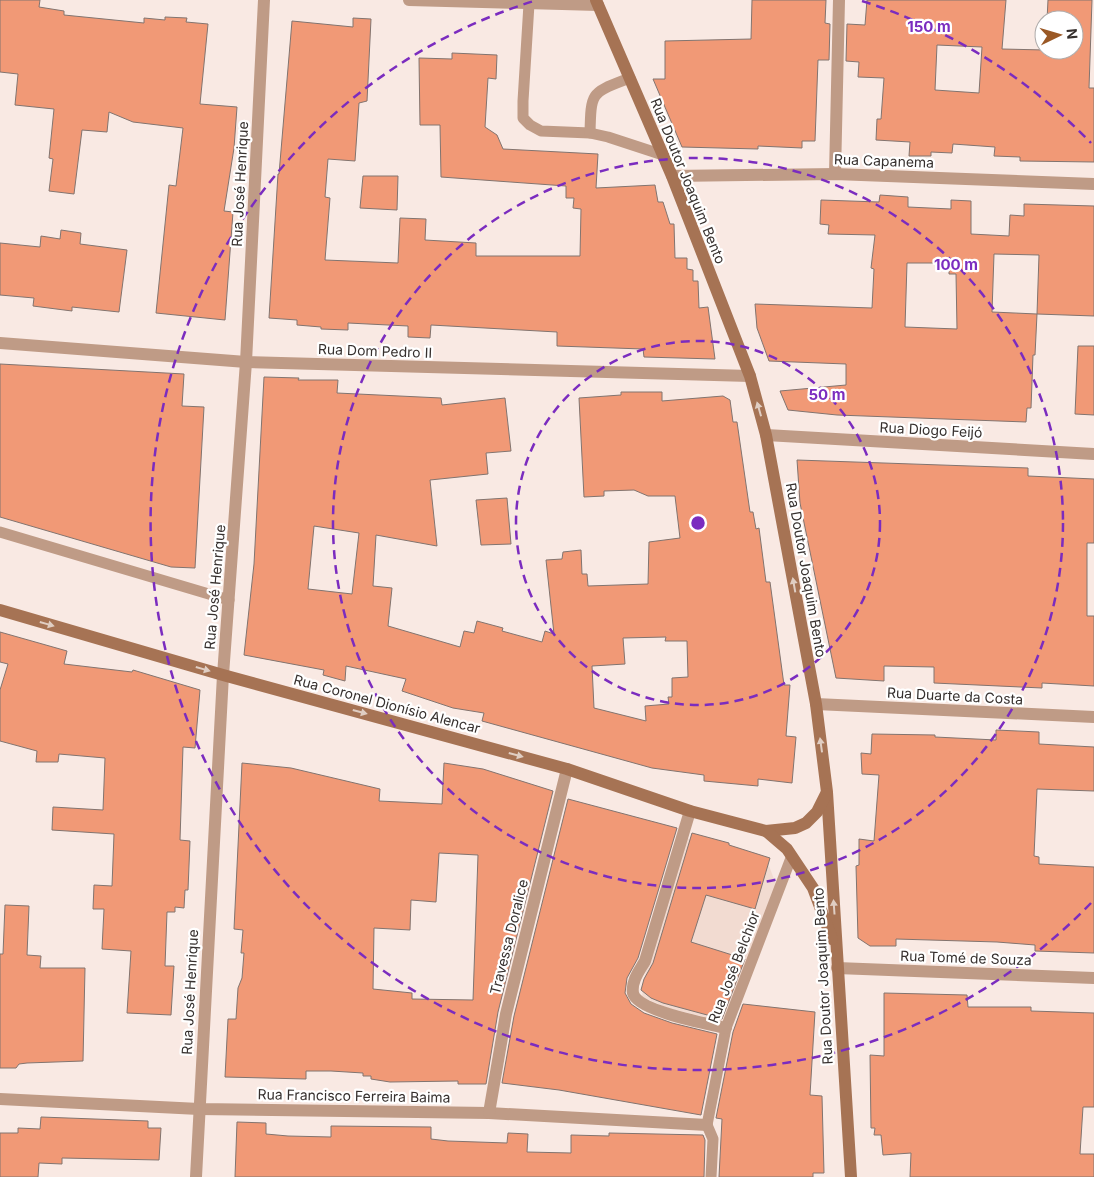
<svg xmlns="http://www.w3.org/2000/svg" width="1094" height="1177" viewBox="0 0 1094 1177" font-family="Inter,sans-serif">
	<rect width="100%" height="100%" fill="#f9e9e3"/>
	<polygon fill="#f2dbd1" points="686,838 766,858 777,887 725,1022 668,1008 642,997 644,978"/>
	<g fill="#f19976" stroke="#82746f" fill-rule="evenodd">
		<polygon points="0,0 40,0 39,7 64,11 64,15 144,23 144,18 165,20 165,17 187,18 186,22 208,24 200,104 237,107 234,148 224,211 233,212 225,320 156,313 169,185 176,186 183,128 133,122 109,112 107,132 82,130 74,194 49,191 53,159 49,158 54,109 15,105 18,74 0,72"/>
		<polygon points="752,0 826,0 825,23 830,24 829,60 818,60 815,141 802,141 802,148 758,146 758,149 682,147 653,79 665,79 665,41 751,39"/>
		<path d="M867 0H1006L1002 49 1045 50H1074V20H1047L1048 0H1092L1089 88H1094V162L1020 161V157L994 156 995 147 953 144 952 153 931 152V156H909L910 142 876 140 877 119H881L884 78 858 77 859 62 846 61 847 24 865 25ZM937 45 982 47 979 93 935 90Z"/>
		<polygon points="353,18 371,19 367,101 359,103 355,161 328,159 325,197 330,198 325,260 398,263 400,218 426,219 425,240 476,243 476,256 580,256 581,209 573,208 574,198 566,198 566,186 441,177 440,125 420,125 419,58 452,59 452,53 497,55 496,79 488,78 485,127 497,135 503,149 598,154 596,188 655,185 658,202 663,202 670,224 674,224 675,258 687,258 687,269 693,270 693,281 698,281 699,308 708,307 715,359 644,357 643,349 557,346 557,332 431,325 430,338 408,337 408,326 348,323 348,330 321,329 321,327 297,325 297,320 269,318 278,174 279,174 292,21 353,27"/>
		<polygon points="363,176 398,176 397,210 360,208"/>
		<path d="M880 195 908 197V207L951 209V200L971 201V234L1009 236 1010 215 1024 216V204L1094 206V316L1037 314 1035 355H1033L1031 408H1027L1026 422 837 415 788 410 780 391 846 385V364L769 361 757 328 755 304 872 308 874 269 871 268 875 235 828 234 829 225 820 224 821 200 879 202ZM994 254 1039 255 1037 314 992 312ZM907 263H949V274H956L957 329 905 327Z"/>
		<polygon points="61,230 81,233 80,244 127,250 119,312 72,307 72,311 33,306 34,298 0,295 0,243 40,247 41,236 60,239"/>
		<polygon points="1078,346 1094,346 1094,415 1075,414"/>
		<polygon points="0,364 184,374 182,406 204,407 195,568 171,567 0,517"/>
		<path d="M264 377 299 378 298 380H338L337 393 441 398 442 405 505 398 511 451 486 453 488 474 430 480 437 546 376 535 373 586 392 588 388 626 460 647 464 631 474 633 477 621 503 628 502 631 542 642 545 631 554 634 546 560 562 559 563 552 581 550 582 574H587L588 586 648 584 649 542 680 538 675 496H648L634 490 604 491V496L584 497 579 398 621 395V392H662V401L723 396 730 400 733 422H737L750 512H753L756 529 759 528 766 582H770L784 685H790L786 736 796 737 792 783 758 779V786L704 781V775L652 768 482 721 484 713 453 708 402 691 406 679 346 666 345 681 323 675 324 670 244 655 254 564ZM314 526 359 533 352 594 308 589ZM666 637 665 641H687L688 677 672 678V697H668L669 704 645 706 646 721 594 708 592 666 625 664 623 638Z"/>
		<polygon points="797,460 1028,468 1028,476 1094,479 1094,543 1087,543 1087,616 1094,616 1094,686 1042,683 1042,688 934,683 934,667 884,666 884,681 836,678 800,503"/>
		<polygon points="507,498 511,544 481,545 476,500"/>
		<polygon points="0,632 67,651 64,664 132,672 133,670 200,690 195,748 183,747 180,840 190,841 188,890 185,890 184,908 175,907 175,912 167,912 165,966 174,966 171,1015 127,1013 131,951 102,949 104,909 93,909 94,885 112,886 114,834 52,830 53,807 103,810 105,758 59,754 58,762 36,762 37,751 0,741 0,690 8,664 0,662"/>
		<polygon points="996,730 1039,732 1039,744 1094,747 1094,791 1037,789 1034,856 1039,857 1039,864 1094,867 1094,953 1035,951 1035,945 997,942 896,939 896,946 870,946 858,938 856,866 859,865 859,839 874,841 879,775 862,774 861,753 871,754 872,734 935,735 935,737 996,740"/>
		<path d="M242 763 291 768 380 789 379 801 442 804 444 763 483 769 553 791 498 1012 486 1084H458V1081L390 1082 371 1079V1076H363V1073L331 1071H306V1079L225 1077 228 1019H236L238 988 242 978 244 953H241L243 930 234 929ZM439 853 478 855 473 1000 412 999V993L373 989 374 928 410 930 411 900 436 902Z"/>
		<polygon points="568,799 677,828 638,958 627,978 625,993 631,1004 644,1013 672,1023 717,1034 701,1115 559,1090 502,1083 514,1016"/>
		<polygon points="692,833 729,843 729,845 770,858 755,909 706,895 691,942 745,959 722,1019 663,1003 651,998 641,990 644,979 653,963"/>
		<polygon points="5,905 29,906 27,955 41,956 40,968 85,968 83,1061 27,1063 19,1064 16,1068 0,1068 0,954 3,954"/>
		<polygon points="884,993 967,995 968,1007 1031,1007 1031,1011 1094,1013 1094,1107 1083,1107 1080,1154 1094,1154 1094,1177 910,1177 911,1153 883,1155 881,1135 874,1135 875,1128 871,1128 870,1055 884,1056"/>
		<polygon points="743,1004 815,1012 810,1095 822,1096 824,1173 813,1173 813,1177 719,1177 722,1119 716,1118 733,1032"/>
		<polygon points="41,1117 148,1121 148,1128 161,1128 159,1160 62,1158 62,1164 39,1163 38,1177 0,1177 0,1133 18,1133 18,1128 40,1129"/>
		<polygon points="237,1122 266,1123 266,1134 288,1136 331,1137 331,1126 431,1127 431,1139 448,1141 507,1143 508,1133 528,1134 527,1152 571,1153 571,1135 609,1136 609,1133 703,1135 705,1140 704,1177 235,1177"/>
	</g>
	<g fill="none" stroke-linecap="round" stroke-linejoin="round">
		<g stroke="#bf9b86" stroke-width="11">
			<polyline points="529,4 523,101 523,118 530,125 541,131 590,133 608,137 663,155"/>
			<path d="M590 133C591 91 591 93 630 78"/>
			<polyline points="0,532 229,600"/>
			<polyline points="711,1177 713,1139 707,1125 726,1028 791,858"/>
		</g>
		<g stroke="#bf9b86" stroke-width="12">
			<polyline points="409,0 598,5"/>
			<polyline points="835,174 839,0"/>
			<polyline points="672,176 835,174 1094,184"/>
			<polyline points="0,343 246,362 750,376"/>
			<polyline points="766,435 1094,454"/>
			<polyline points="816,704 1094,717"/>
			<path d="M690 811 645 961C640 970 631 981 633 993 637 1011 709 1024 726 1028"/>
			<polyline points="837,968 1094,978"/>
			<polyline points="0,1099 199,1109 489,1113 707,1125"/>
			<polyline points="489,1113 506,1014 567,769"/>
			<polyline points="196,1177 223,675 246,362 264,0"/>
		</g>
		<g stroke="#a67354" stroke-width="12">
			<polyline points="596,0 672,176 750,376 766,435 816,704 827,792 851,1177"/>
			<polyline points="0,610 223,675 567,769 690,811 766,831 795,828 806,823 817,812 826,794"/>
			<polyline points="766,831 787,849 813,888 832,939"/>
		</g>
	</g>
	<defs><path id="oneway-solid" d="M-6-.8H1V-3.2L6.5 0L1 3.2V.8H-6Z" transform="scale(1.25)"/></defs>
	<g fill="#e0cec3">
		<use href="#oneway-solid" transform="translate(759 409) rotate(-106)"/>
		<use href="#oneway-solid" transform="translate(794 585) rotate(-100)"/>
		<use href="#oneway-solid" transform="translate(47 624) rotate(16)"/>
		<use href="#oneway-solid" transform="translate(203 669) rotate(16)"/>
		<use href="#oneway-solid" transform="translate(360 712) rotate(15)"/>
		<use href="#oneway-solid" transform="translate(821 745) rotate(-98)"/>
		<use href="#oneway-solid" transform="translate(516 755) rotate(15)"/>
		<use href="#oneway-solid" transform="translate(834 907) rotate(-94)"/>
	</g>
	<g fill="none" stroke="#7b2cbf" stroke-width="2.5" stroke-dasharray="9 6">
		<circle cx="698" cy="523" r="182"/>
		<circle cx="698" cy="523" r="365"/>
		<path d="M1091 903A547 547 0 1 1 534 1M862 1A547 547 0 0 1 1091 143"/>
	</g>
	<g text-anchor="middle" stroke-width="4.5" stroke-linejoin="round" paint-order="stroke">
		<g font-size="14" fill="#36302e" stroke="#fff">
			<text transform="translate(884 161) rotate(2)" y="5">Rua Capanema</text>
			<text transform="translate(688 181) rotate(68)" y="5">Rua Doutor Joaquim Bento</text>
			<text transform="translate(240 184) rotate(-87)" y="5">Rua José Henrique</text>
			<text transform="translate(375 351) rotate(2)" y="5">Rua Dom Pedro II</text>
			<text transform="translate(931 430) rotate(3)" y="5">Rua Diogo Feijó</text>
			<text transform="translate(806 570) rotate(80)" y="5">Rua Doutor Joaquim Bento</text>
			<text transform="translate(215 587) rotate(-85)" y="5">Rua José Henrique</text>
			<text transform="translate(955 696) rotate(3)" y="5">Rua Duarte da Costa</text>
			<text transform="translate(387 704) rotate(15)" y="5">Rua Coronel Dionísio Alencar</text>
			<text transform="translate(509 937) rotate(-76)" y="5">Travessa Doralice</text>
			<text transform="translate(966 958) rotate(2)" y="5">Rua Tomé de Souza</text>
			<text transform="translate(734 967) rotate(-69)" y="5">Rua José Belchior</text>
			<text transform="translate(823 976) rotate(-93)" y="5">Rua Doutor Joaquim Bento</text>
			<text transform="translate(190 992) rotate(-87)" y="5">Rua José Henrique</text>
			<text transform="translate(354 1096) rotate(1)" y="5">Rua Francisco Ferreira Baima</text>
		</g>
	</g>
	<circle cx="698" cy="523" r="8" fill="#7b2cbf" stroke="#fff" stroke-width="2.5"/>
	<g font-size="15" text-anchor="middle" font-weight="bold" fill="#7b2cbf" stroke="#fff" stroke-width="4.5" stroke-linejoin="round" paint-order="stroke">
		<text x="929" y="32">150 m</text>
		<text x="956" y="270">100 m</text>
		<text x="827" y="400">50 m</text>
	</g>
	<g transform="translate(1059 35) rotate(85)"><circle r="24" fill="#ffffff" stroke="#afacab"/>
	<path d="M0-4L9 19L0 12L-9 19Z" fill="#9a5825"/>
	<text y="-8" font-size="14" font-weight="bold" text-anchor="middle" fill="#36302e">N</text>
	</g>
</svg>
